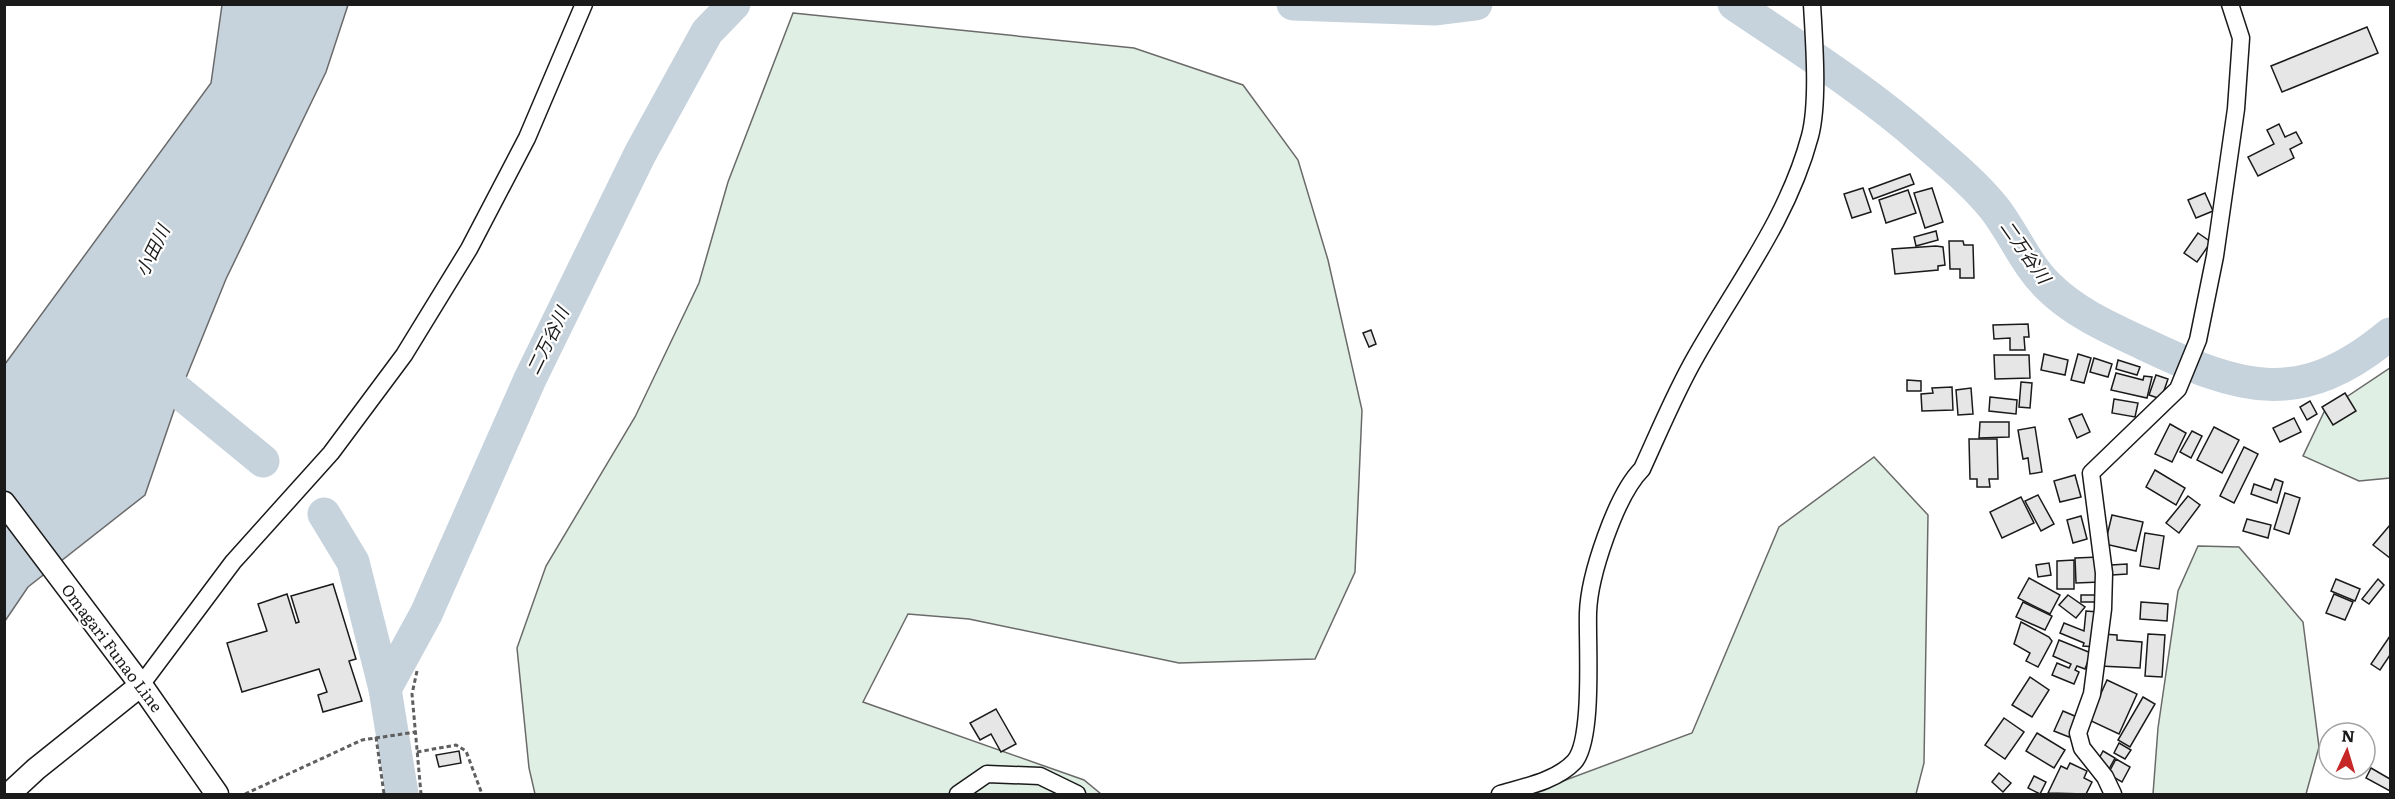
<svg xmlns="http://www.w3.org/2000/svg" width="2395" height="799" viewBox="0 0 2395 799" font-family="Literata,'Noto Sans JP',serif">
	<rect width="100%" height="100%" fill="#fff"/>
	<g fill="#e0efe3" stroke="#6a6a6a" stroke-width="1.5">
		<polygon points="793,13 1134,48 1243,85 1298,160 1328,260 1362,410 1355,572 1315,659 1179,663 969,619 908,614 863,702 1084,780 1101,794 535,794 529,768 517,648 546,566 635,417 699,283 728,182"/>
		<polygon points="2390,368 2390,478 2359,481 2303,456 2324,412"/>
		<polygon points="1874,457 1928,515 1924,763 1916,794 1528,794 1692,733 1779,527"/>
		<polygon points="2198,546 2239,547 2303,622 2319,747 2306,794 2153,794 2158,728 2178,591"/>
	</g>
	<polygon fill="#c6d2dc" stroke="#6a6a6a" stroke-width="1.5" points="222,5 348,5 326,72 226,279 181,390 145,495 28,587 5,621 5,364 211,83"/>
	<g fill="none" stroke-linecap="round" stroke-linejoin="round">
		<g stroke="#c6d2dc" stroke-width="33">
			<polyline points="1293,4 1436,9 1476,4"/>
			<path d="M1734 4C1799 48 1866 90 1925 142 1948 162 1975 184 1994 208 2013 232 2026 265 2048 286 2075 313 2110 328 2144 344 2241 390 2300 409 2390 334"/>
			<polyline points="146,365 263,461"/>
			<polyline points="324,514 353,562 385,689 402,794"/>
			<polyline points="385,689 426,614 530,379 640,154 707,32 734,4"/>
		</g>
	</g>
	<g fill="#e6e6e6" stroke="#1a1a1a" stroke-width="1.5">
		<polygon points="2367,27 2378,53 2282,92 2271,66"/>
		<polygon points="2279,124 2285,137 2296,132 2302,143 2290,149 2294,158 2258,176 2248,157 2274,144 2267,130"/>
		<polygon points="1910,174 1914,184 1873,199 1869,189"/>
		<polygon points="1863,188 1871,212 1852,218 1844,194"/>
		<polygon points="1932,188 1943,222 1925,228 1914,193"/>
		<polygon points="1908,190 1916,213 1886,223 1879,200"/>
		<polygon points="2205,193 2213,211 2196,218 2188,200"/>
		<polygon points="1936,231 1938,240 1916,246 1914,237"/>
		<polygon points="2198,233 2211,242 2197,262 2184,253"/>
		<polygon points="1949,241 1963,241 1964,245 1973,245 1974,278 1960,278 1960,269 1950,269"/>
		<polygon points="1936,246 1943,247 1945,265 1938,266 1938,270 1895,274 1892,249"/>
		<polygon points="2028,324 2029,337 2024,337 2025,350 2010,350 2010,338 1994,339 1993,325"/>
		<polygon points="1371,330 1376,344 1369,347 1363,333"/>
		<polygon points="2044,354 2068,360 2065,375 2041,370"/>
		<polygon points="2078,354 2091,358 2084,383 2071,380"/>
		<polygon points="1994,355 2029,355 2030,378 1995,379"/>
		<polygon points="2094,358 2112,364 2108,377 2090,372"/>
		<polygon points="2118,360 2140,367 2137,375 2116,369"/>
		<polygon points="2116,373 2143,380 2144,376 2152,377 2147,398 2111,390"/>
		<polygon points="2156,375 2168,379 2161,399 2149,395"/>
		<polygon points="1907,380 1921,381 1921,391 1907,391"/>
		<polygon points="2021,382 2032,383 2030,408 2019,407"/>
		<polygon points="1952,387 1953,410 1922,411 1921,394 1933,393 1932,388"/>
		<polygon points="1971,388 1973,414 1958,415 1956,390"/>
		<polygon points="2345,393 2356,411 2333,425 2322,407"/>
		<polygon points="1990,397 2017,400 2016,414 1989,411"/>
		<polygon points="2114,399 2138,403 2135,417 2112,413"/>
		<polygon points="2310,401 2317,414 2307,420 2300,407"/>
		<polygon points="2082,414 2090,432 2077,438 2069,419"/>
		<polygon points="2294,418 2301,432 2280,442 2273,428"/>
		<polygon points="1980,422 2009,422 2009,437 1979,438"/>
		<polygon points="2170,424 2186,433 2172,462 2155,454"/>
		<polygon points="2035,427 2042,472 2030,474 2028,458 2023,459 2018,430"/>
		<polygon points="2214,427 2239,440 2222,473 2197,460"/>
		<polygon points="2192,431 2202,436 2191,458 2180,452"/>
		<polygon points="1969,439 1997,439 1998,479 1989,479 1990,487 1977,487 1977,479 1970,479"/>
		<polygon points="2244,447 2258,454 2234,503 2220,496"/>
		<polygon points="2155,470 2185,488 2176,505 2146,487"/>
		<polygon points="2075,475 2081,497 2060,502 2054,481"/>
		<polygon points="2275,479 2283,482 2277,503 2251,494 2254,484 2271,490"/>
		<polygon points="2285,493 2300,498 2289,534 2274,529"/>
		<polygon points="2038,495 2054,524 2041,531 2025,501"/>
		<polygon points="2188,496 2200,505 2179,533 2166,523"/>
		<polygon points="2021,497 2034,523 2002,538 1990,512"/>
		<polygon points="2112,515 2143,522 2136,551 2105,544"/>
		<polygon points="2081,516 2087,539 2073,543 2067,520"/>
		<polygon points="2247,519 2271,525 2268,538 2243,531"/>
		<polygon points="2390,525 2390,558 2373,545"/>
		<polygon points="2145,533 2164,536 2159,569 2140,566"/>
		<polygon points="2099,557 2100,582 2076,583 2075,558"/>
		<polygon points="2074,560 2074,589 2057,589 2057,561"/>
		<polygon points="2049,563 2051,575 2038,577 2036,565"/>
		<polygon points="2127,564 2127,574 2112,575 2111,565"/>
		<polygon points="2029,578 2060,595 2050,614 2018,598"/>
		<polygon points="2336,579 2360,589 2355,601 2331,591"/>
		<polygon points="2378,579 2384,585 2369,604 2362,599"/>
		<polygon points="333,584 356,659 349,661 362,701 323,712 318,695 327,692 319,669 242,692 227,643 267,631 258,604 287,594 296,623 299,622 291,596"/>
		<polygon points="2334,594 2353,602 2345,620 2326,613"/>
		<polygon points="2068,595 2085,607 2076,618 2059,605"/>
		<rect x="2081" y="595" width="18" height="7"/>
		<polygon points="2023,602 2052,616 2045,630 2016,617"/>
		<polygon points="2141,602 2168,604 2167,621 2140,619"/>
		<polygon points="2086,611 2098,612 2095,647 2083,646 2084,643 2060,633 2064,623 2084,631"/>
		<polygon points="2021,622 2049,637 2052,641 2038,667 2026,661 2030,653 2014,644"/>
		<polygon points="2102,634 2117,635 2117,640 2142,642 2140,668 2100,666"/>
		<polygon points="2148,634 2165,635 2162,677 2145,676"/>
		<polygon points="2390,636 2390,655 2380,670 2371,664"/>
		<polygon points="2059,640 2091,653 2085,669 2077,666 2075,670 2079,672 2074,684 2052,675 2057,663 2069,668 2071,664 2053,656"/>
		<polygon points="2030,677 2049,690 2032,717 2012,705"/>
		<polygon points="2107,680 2137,694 2119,734 2089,720"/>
		<polygon points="2143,697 2155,704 2130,747 2118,740"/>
		<polygon points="996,709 1016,744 1001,752 991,734 980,740 970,723"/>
		<polygon points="2063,711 2077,717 2069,737 2054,731"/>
		<polygon points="2004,718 2024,732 2005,759 1985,745"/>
		<polygon points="2037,733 2065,750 2054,768 2026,751"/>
		<polygon points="2119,743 2131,750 2125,759 2114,753"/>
		<polygon points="459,751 461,763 439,767 436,755"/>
		<polygon points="2103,751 2115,758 2108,771 2096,764"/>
		<polygon points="2116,759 2130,767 2122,782 2108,774"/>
		<polygon points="2070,763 2087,771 2084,778 2092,782 2086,794 2048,793 2061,766 2067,769"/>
		<polygon points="2371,768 2390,779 2390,791 2366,778"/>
		<polygon points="1999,773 2011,783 2003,792 1992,782"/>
		<polygon points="2034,776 2046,782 2040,794 2028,788"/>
	</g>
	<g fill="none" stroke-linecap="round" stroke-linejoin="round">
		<g stroke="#1a1a1a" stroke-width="19">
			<g id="street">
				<polyline points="141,685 233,562 331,453 404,355 469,249 527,138 584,4"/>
				<polyline points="958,794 987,774 1040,776 1077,794"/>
				<path d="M1500 794C1524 787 1556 781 1574 762 1594 741 1587 643 1588 613 1589 576 1616 495 1642 469 1659 432 1675 393 1695 358 1736 285 1788 219 1810 136 1819 102 1814 40 1812 4"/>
				<polyline points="2113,794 2105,777 2082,748 2078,733 2092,694 2103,609 2104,573 2091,473 2178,389 2198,340 2215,256 2236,109 2241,38 2230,4"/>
			</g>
		</g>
		<g stroke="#1a1a1a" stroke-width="25">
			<g id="secondary">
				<polyline points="4,503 141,685 217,794"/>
				<polyline points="9,794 36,769 141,685"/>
			</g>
		</g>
		<g stroke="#5f5f5f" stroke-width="3" stroke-dasharray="4.5 3" stroke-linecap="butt">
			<polyline points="417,671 412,694 421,794"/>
			<polyline points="376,737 384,794"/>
			<polyline points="417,752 456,745 466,751 482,794"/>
			<polyline points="245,794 362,740 416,732"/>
		</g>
		<use href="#street" stroke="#fff" stroke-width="16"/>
		<use href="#secondary" stroke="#fff" stroke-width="22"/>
	</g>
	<g text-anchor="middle" stroke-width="4.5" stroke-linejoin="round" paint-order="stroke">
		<g font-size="16" fill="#1a1a1a" stroke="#fff">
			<text transform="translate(112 648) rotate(53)" y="6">Omagari Funao Line</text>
		</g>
		<g font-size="18" font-style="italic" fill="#1a1a1a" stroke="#fff">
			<text transform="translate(153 251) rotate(-64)" y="6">小田川</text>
			<text transform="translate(2025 252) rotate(55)" y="6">二万谷川</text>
			<text transform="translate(548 341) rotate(-64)" y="6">二万谷川</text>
		</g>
	</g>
	<rect width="2395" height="799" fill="none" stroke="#1a1a1a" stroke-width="12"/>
	<g transform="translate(2347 751) rotate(4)"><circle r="28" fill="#ffffff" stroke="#a3a3a3" stroke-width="1.5"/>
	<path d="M0-4.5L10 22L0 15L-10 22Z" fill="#c62828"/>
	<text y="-9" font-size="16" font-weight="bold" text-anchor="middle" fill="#1a1a1a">N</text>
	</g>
</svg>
